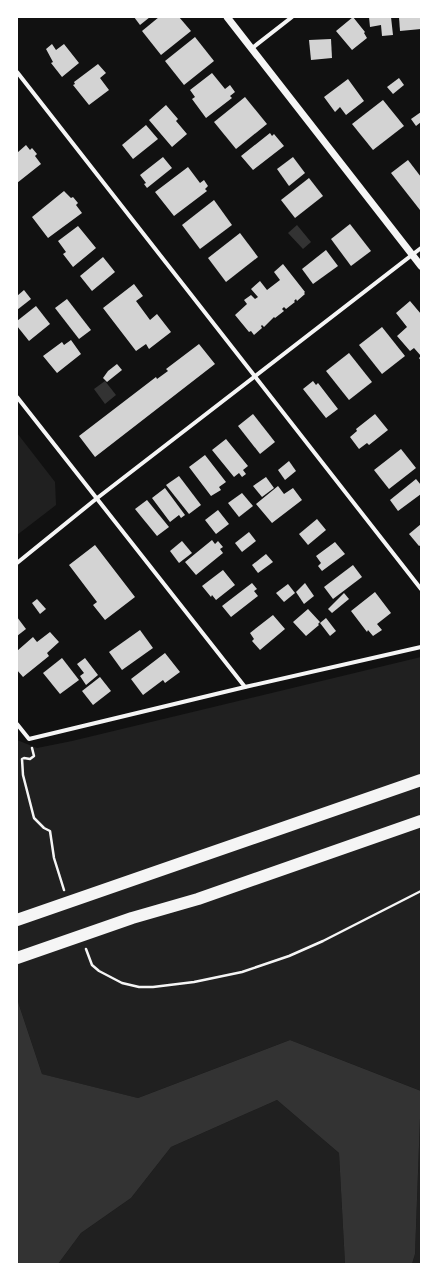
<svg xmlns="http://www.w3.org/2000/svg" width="438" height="1281" viewBox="0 0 438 1281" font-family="Rubik,sans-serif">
	<rect width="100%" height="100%" fill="#111"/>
	<g fill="#202020">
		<polygon points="17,433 55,482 56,505 17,535"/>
		<polygon points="421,657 421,1091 290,1040 138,1098 42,1074 19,1005 17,997 17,740 37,748 72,741"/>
		<polygon points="421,1093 421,1264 412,1264 415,1254"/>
		<polygon points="277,1100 339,1153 345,1264 58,1264 81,1233 131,1198 171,1147"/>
	</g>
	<g fill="#333">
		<polygon points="297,225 311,242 303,249 288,233"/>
		<polygon points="105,381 116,395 105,404 94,389"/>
		<polygon points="17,997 19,1005 42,1074 138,1098 290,1040 421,1091 415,1254 412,1264 345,1264 339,1153 277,1100 171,1147 131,1198 81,1233 58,1264 17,1264"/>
	</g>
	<g fill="#d3d3d3">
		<polygon points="134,17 150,17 140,25"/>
		<polygon points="159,17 179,17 191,31 161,55 142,31"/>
		<polygon points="353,17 365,32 364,33 367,38 352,50 336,31"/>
		<polygon points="369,17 391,17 393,35 382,36 381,25 370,27"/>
		<polygon points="399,17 420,17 421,29 400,31"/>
		<polygon points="195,37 214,61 184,85 165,61"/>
		<polygon points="331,39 332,58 311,60 309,40"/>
		<polygon points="52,44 56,50 64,44 79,63 62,77 51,63 53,62 46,49"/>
		<polygon points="98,64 106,73 100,78 109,90 89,105 73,85 75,84 74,82"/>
		<polygon points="212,73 225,89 230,85 235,92 230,96 232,98 206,118 192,99 195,97 190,90"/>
		<polygon points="399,78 404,85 393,94 387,87"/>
		<polygon points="348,79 364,101 346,115 340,107 335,112 324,97"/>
		<polygon points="245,97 267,124 236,149 214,122"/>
		<polygon points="383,100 404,126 373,150 352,124"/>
		<polygon points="166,105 178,119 176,121 187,134 172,147 149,120"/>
		<polygon points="421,112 421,122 416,126 411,119"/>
		<polygon points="146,125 158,139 133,159 122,145"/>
		<polygon points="270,133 272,136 274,134 284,146 253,170 241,156"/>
		<polygon points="26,145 30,150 32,148 37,154 35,156 41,164 17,183 17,153"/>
		<polygon points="163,157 172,168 147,188 144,184 146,183 140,175"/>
		<polygon points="293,157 305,173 289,186 277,169"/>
		<polygon points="408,160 421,177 421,209 420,210 391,173"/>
		<polygon points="188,167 200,183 204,180 208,186 205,189 207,191 174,216 155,192"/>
		<polygon points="309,178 323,196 295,218 281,200"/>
		<polygon points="64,191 71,198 73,197 78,203 76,205 82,213 48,238 32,217"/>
		<polygon points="214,200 232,225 200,249 182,225"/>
		<polygon points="350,224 371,251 351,266 331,239"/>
		<polygon points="78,226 96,248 73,267 63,254 66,252 58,241"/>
		<polygon points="240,233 258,257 226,282 208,258"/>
		<polygon points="326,250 338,266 313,284 302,269"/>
		<polygon points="103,257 115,272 92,291 80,276"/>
		<polygon points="283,264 305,292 304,293 305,294 297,301 296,299 294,301 295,302 286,309 284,307 282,309 284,311 275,318 274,317 264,327 262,325 261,326 262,328 254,335 251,331 249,332 235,315 247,304 244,300 251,295 255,299 258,297 251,289 260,281 267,290 280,280 274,272"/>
		<polygon points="134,284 143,296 136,301 150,320 157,314 171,332 149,349 146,344 136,351 103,308"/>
		<polygon points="24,290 31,299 17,310 17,296"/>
		<polygon points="67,299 91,330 79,339 55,308"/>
		<polygon points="410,301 421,314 421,361 419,358 421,356 414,348 410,351 397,336 407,327 396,313"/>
		<polygon points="36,306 50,324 29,341 17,326 17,321"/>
		<polygon points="382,327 405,356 382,374 359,345"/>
		<polygon points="71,340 81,354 57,373 43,356 62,342 64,345"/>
		<polygon points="199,344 215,364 95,457 79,436 156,377 157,379 168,371 166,369"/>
		<polygon points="349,353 372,382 349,400 326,371"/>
		<polygon points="117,364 122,370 107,382 103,378 108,371"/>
		<polygon points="313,381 316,385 318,383 338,409 326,418 303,389"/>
		<polygon points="253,414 275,442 260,454 238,426"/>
		<polygon points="375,414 388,430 369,445 367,443 359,449 350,437 357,431 356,429"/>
		<polygon points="226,439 248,466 243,470 246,474 242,477 239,473 234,477 212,450"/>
		<polygon points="401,449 416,468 389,489 374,470"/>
		<polygon points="205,455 226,482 219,487 221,490 211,496 189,467"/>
		<polygon points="289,461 296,471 285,480 278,470"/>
		<polygon points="179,476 201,505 189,514 166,485"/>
		<polygon points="266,477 274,488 262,497 253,486"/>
		<polygon points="416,479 421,485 421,494 398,511 390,500"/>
		<polygon points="278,486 284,494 293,488 302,500 272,523 256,504"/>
		<polygon points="165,488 185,515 181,518 179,515 170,522 152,498"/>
		<polygon points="242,493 253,506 239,517 228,503"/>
		<polygon points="147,500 169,527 157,536 135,509"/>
		<polygon points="218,510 229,524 216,534 205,520"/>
		<polygon points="317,519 326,530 308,545 299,534"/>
		<polygon points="421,524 421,545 419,546 409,534"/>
		<polygon points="249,532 256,541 242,552 235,543"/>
		<polygon points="212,540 215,544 218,541 223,547 220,549 223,553 196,575 185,562"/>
		<polygon points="182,541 192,553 179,563 170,551"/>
		<polygon points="335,542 345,554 322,571 318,566 321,563 316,556"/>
		<polygon points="95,545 135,597 105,620 93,605 97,602 69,565"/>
		<polygon points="266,554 273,562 258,573 252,565"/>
		<polygon points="353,565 362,577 333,599 324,587"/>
		<polygon points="223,570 235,585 216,600 212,595 211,597 202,586"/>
		<polygon points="252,583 257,589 254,591 258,596 231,617 222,606"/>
		<polygon points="305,583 314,596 304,604 296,592"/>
		<polygon points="288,584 295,593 284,602 276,593"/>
		<polygon points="375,592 391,613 377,624 382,630 373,636 368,630 367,632 351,611"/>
		<polygon points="344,593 349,599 332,613 328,609"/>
		<polygon points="37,599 46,609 40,614 32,603"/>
		<polygon points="308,609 320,622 318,624 319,625 306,636 293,622"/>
		<polygon points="273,615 285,629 260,650 252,641 254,639 250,633"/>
		<polygon points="17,617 26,629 17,636"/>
		<polygon points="326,618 336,631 330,636 320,623"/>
		<polygon points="140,630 153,648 122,670 109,652"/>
		<polygon points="50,632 59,642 47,653 49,656 23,677 17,670 17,651 33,637 37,642"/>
		<polygon points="165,653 180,672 165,683 163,680 143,695 131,679"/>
		<polygon points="62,658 79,680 60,694 43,673"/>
		<polygon points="85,658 98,675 86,685 80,676 84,673 77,664"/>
		<polygon points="100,677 111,691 93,705 82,691"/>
	</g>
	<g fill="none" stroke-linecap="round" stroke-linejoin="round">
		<g stroke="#f5f5f5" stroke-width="2.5">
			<polyline points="32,748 34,756 30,759 24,758 22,759 23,775 34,818 44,828 50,831 54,858 64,890"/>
			<polyline points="86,949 92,965 99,971 122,983 139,987 153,987 194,982 242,972 289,956 323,941 421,891"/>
		</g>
		<g stroke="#f5f5f5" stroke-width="4">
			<polyline points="251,49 292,17"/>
			<polyline points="17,72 421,589"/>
			<polyline points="17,397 245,687"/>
			<polyline points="17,563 96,499 421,248"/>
			<polyline points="17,724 29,739 245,687 421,647"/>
		</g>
		<polyline stroke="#f5f5f5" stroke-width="7" points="227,17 421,266"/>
		<g stroke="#f5f5f5" stroke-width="12">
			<polyline points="17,920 421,780"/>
			<polyline points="17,958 132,918 198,899 421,821"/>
		</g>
	</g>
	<rect width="438" height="1281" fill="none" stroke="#ffffff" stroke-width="36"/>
</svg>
